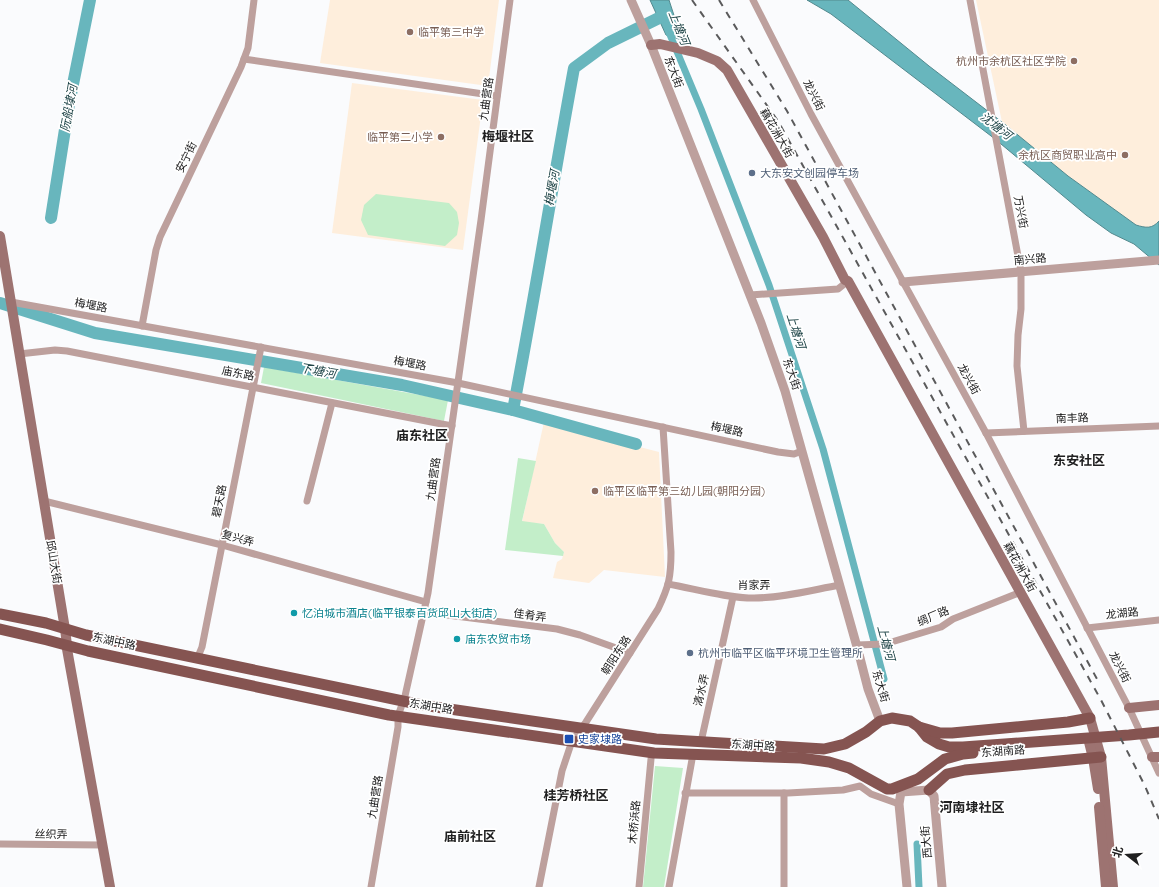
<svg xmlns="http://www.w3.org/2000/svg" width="1159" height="887" viewBox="0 0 1159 887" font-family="Quicksand,'Noto Sans SC',sans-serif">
	<rect width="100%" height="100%" fill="#fafbfd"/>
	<g fill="#feeedc">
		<polygon points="330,0 499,0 488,86 320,63"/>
		<polygon points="976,0 1159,0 1159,221 1155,225 1147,228 1136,225 1068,176 1002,122"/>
		<polygon points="352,83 483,100 463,250 332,233"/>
		<polygon points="544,422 659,452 665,577 604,570 589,583 553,578 557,562 562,559 564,552 555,543 544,524 522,522"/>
	</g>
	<g fill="#c3eec9">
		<polygon points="376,194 449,203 457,212 459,223 457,235 445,246 368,235 361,220 364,205"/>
		<polygon points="264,367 448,400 444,421 261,383"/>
		<polygon points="518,458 536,461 522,521 544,524 555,543 564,552 563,556 505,550"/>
		<polygon points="655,766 683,768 664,887 643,887"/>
	</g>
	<g fill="#68b6bd" stroke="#52898e">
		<polygon points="650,0 669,0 682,40 666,35"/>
		<path d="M807 0H848L929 66 1002 122 1068 176 1136 225C1146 228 1152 229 1159 221V265L1134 244 1111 233 1086 215 995 139 831 14Z"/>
	</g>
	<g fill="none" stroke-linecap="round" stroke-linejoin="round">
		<g stroke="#68b6bd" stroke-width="7">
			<polyline points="668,30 701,109 769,285 823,449 884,679"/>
			<polyline points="917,844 919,887"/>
		</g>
		<g stroke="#68b6bd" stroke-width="12">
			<polyline points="51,218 69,104 90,0"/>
			<polyline points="0,303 95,333 402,385 513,410 636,444"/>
			<path d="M513 410C535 296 553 182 574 68L608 43 663 16"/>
		</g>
		<g stroke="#bda09d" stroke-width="7">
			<polyline points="753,0 811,114 986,433 1129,708 1159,773"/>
			<polyline points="970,0 1021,272 1021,309 1018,335 1017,366 1024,431"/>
			<polyline points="244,59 497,96"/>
			<polyline points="750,295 838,289 848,281"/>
			<polyline points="11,302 458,383 778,452 794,454 802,451"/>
			<polyline points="142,326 156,250 160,237 241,67 248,48 254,0"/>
			<polyline points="19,354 55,350 67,351 452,426"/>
			<polyline points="986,433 1159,426"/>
			<polyline points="44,501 222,545 426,602"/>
			<polyline points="307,501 332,403"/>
			<path d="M668 584C696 589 726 598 754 598 782 598 812 590 840 585"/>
			<polyline points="424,612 557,629 580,635 630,653"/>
			<polyline points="1087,628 1159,620"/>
			<polyline points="857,645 885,644 941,627 953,619 1016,594"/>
			<polyline points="197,659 202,647 261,347"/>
			<polyline points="701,742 733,597"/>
			<polyline points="685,793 788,793 843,790 860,786 871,794 899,804"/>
			<polyline points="0,844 102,845"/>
			<polyline points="371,887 398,727 398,716 405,696 428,593 481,220 510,0"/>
			<path d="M539 887 562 771 572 741 586 722 658 609C669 586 671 577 671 552L663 427"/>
			<polyline points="639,887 651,759"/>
			<polyline points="669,887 693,754"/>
			<polyline points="784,887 784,793"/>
		</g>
		<g stroke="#bda09d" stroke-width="9">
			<polyline points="631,0 651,45 761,323 785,391 859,654 868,689 880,721"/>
			<polyline points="903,282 1159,260"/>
			<polyline points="907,887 899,804 901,792 929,790 934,796 942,887"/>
		</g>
		<g stroke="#9d7371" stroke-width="10">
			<polyline points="651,45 660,44 698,53 717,61 727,70 823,237 845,280 848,281 1090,718 1101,757 1113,887"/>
			<polyline points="0,236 65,629 67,645"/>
			<polyline points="67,649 110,887"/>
			<polyline points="1129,708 1159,705"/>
			<polyline points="1088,738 1093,758 1098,789"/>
			<polyline points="1152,757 1159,757"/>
			<polyline points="1099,807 1106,887"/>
		</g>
		<g stroke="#855451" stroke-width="11">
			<polyline points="0,614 46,623 86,635 422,705 656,739 824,749 845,744 866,732 880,721 892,718 910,721 919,727 927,737 939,744 949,747 963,747 1129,735 1159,732"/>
			<polyline points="0,629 47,640 88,651 389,715 654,753 801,758 829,762 849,768 887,789 892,789 918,779 945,759 963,754 973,753"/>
			<polyline points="919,727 940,733 952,733 1068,722 1090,718"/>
			<polyline points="929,790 947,774 965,770 1101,757"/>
		</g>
		<g stroke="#5a5a5b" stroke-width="2" stroke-dasharray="7 7" stroke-linecap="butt">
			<polyline points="692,0 778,121 1101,700 1145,786 1159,819"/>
			<polyline points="719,0 787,111 1097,679"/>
		</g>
	</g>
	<g fill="#8d6e63" stroke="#fff" stroke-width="1.5">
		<circle cx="410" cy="32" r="4"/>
		<circle cx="1074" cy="61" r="4"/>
		<circle cx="441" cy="137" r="4"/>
		<circle cx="1125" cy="155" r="4"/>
		<circle cx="595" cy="491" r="4"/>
	</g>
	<g fill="#5c6f8a" stroke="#fff" stroke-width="1.5">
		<circle cx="752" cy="173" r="4"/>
		<circle cx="690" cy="653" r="4"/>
	</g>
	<g fill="#0f9aa8" stroke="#fff" stroke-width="1.5">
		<circle cx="294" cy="613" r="4"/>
		<circle cx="457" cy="639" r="4"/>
	</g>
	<rect fill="#1a4fb4" stroke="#fff" stroke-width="1.5" x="564" y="734" width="10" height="10" rx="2"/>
	<g text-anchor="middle" stroke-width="3.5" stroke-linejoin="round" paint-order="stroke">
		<g font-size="11" fill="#785e54" stroke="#fff" text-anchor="end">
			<text x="418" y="36" text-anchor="start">临平第三中学</text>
			<text x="1066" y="65">杭州市余杭区社区学院</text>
			<text x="433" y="141">临平第二小学</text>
			<text x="1117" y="159">余杭区商贸职业高中</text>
			<text x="603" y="495" text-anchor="start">临平区临平第三幼儿园(朝阳分园)</text>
		</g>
		<g font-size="11" fill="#202021" stroke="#fff">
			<text transform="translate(674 72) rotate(69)" y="4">东大街</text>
			<text transform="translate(814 95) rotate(63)" y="4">龙兴街</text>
			<text transform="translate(486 99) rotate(-82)" y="4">九曲营路</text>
			<text transform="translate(777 133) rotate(60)" y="4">藕花洲大街</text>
			<text transform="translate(186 157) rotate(-64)" y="4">安宁街</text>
			<text transform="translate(1021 212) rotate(79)" y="4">万兴街</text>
			<text transform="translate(1030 259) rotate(-5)" y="4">南兴路</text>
			<text transform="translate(91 305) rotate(10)" y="4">梅堰路</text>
			<text transform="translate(410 363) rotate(10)" y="4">梅堰路</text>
			<text transform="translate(238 373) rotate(11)" y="4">庙东路</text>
			<text transform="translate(792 374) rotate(71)" y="4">东大街</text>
			<text transform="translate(969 379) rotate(61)" y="4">龙兴街</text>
			<text transform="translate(1072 418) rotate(-2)" y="4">南丰路</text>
			<text transform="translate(727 429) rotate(12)" y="4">梅堰路</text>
			<text transform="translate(433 479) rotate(-82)" y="4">九曲营路</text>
			<text transform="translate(219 501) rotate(-79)" y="4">碧天路</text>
			<text transform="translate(238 538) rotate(15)" y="4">复兴弄</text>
			<text transform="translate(54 562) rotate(80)" y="4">邱山大街</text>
			<text transform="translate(1020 567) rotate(61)" y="4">藕花洲大街</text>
			<text x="754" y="589">肖家弄</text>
			<text transform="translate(1122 613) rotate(-6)" y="4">龙湖路</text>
			<text transform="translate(530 615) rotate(8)" y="4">佳肴弄</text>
			<text transform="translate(933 616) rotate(-23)" y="4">绸厂路</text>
			<text transform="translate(114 641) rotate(12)" y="4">东湖中路</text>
			<text transform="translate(616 655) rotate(-57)" y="4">朝阳东路</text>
			<text transform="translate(1120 667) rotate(63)" y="4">龙兴街</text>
			<text transform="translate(881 686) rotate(73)" y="4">东大街</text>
			<text transform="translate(701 690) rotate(-77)" y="4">清水弄</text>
			<text transform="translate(431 706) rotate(9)" y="4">东湖中路</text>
			<text transform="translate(753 745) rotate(4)" y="4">东湖中路</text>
			<text transform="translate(1003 751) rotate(-4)" y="4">东湖南路</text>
			<text transform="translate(375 797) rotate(-81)" y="4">九曲营路</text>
			<text transform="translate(634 822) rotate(-85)" y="4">木桥浜路</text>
			<text transform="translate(51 834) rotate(1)" y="4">丝织弄</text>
			<text transform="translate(926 842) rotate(-95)" y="4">西大街</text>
		</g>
		<g font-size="11" fill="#4e5e75" stroke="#fff" text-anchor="start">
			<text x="760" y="177">大东安文创园停车场</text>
			<text x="698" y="657">杭州市临平区临平环境卫生管理所</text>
		</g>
		<g font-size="11" fill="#0d838f" stroke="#fff" text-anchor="start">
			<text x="302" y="617">忆泊城市酒店(临平银泰百货邱山大街店)</text>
			<text x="465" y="643">庙东农贸市场</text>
		</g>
		<g font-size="11" fill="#164399" stroke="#fff" text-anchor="start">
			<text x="578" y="743">史家埭路</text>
		</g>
		<g font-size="12" font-style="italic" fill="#1d4346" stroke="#fff">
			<text transform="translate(679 28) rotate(68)" y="4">上塘河</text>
			<text transform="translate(69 108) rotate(-80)" y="4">阮船埭河</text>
			<text transform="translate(996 126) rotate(38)" y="4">沈塘河</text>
			<text transform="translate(552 188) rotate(-80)" y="4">梅堰河</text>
			<text transform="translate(796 331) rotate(72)" y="4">上塘河</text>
			<text transform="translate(318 371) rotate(10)" y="4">下塘河</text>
			<text transform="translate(886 643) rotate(75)" y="4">上塘河</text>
		</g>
		<g font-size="13" font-weight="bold" fill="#202021" stroke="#fff">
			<text x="508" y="141">梅堰社区</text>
			<text x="422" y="440">庙东社区</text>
			<text x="1079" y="465">东安社区</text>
			<text x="576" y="800">桂芳桥社区</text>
			<text x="972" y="812">河南埭社区</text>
			<text x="470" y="841">庙前社区</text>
		</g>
	</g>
	<g transform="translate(1127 855) rotate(287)" stroke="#ffffff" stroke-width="3" paint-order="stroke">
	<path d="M0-3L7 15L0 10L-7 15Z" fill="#202021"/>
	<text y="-6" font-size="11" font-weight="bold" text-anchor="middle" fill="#202021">北</text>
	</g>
</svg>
